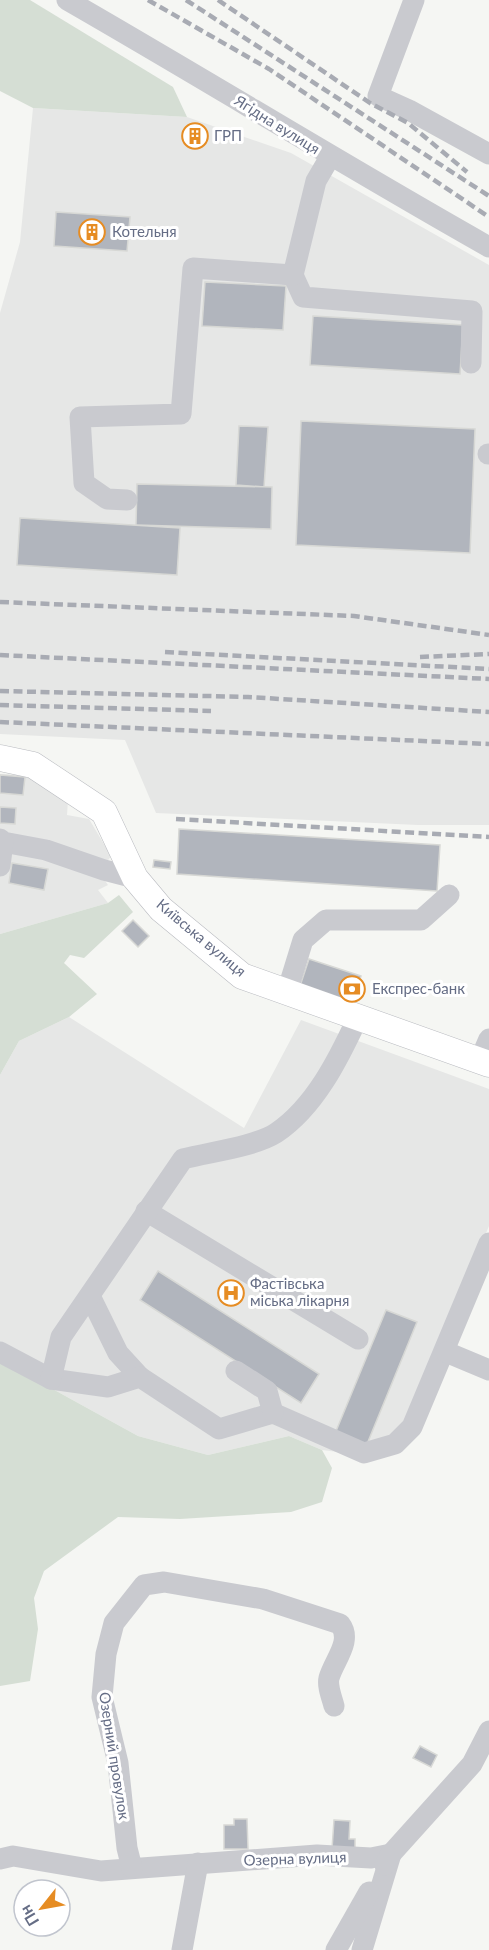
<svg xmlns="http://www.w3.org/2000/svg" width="489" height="1950" viewBox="0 0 489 1950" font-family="Lato,sans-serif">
	<rect width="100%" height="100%" fill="#f5f6f3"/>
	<g fill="#e6e7e6">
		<polygon points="33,108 187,117 291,153 489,265 489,825 418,825 156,813 125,740 0,734 0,313 20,242"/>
		<polygon points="0,774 26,775 68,800 67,815 89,819 111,856 104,866 103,878 108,885 98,890 108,903 0,934"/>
		<polygon points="69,1017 244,1128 301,1020 489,1089 489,1226 396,1451 361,1455 322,1450 289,1436 208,1455 138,1436 0,1360 0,1075 19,1041"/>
	</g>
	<g fill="#d5ded4">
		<polygon points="0,0 30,0 173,87 187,117 33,108 0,91"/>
		<polygon points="119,895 133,912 84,958 70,955 64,963 97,994 69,1017 19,1041 0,1075 0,934 108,903"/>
		<polygon points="0,1360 138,1436 208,1455 289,1436 322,1450 332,1468 322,1502 291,1512 180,1519 118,1517 44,1571 34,1598 38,1629 30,1681 0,1686"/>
	</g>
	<g fill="#b1b5bd" stroke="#d7d8d5" stroke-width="1.5">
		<polygon points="188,126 206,132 202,145 184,140"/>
		<polygon points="56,212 130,217 127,251 54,246"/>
		<polygon points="205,282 286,286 283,330 202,326"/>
		<polygon points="313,316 463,325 460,374 310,365"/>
		<polygon points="301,421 475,429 470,553 296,545"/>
		<polygon points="239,426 268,427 264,487 236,485"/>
		<polygon points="137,484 272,487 271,529 136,525"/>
		<polygon points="20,518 180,528 177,575 17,565"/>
		<polygon points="0,775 25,777 23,795 0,793"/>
		<polygon points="0,807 16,808 15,824 0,823"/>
		<polygon points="179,829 440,845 437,891 177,874"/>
		<polygon points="154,860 171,862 170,869 153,867"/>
		<polygon points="12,863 48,869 44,890 9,883"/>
		<polygon points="133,920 149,936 138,947 122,931"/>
		<polygon points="309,959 361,976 352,1003 300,986"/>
		<polygon points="158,1271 319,1374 301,1403 140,1300"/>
		<polygon points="386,1310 417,1322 365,1449 334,1436"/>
		<polygon points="420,1746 437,1755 431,1767 413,1758"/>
		<polygon points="234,1819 247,1819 248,1849 224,1849 224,1825 234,1825"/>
		<polygon points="334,1820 350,1821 349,1839 355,1839 355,1851 332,1849"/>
	</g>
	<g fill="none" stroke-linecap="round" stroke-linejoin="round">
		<g stroke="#b9bbc0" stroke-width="27">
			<polyline id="major" points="0,758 33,765 104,812 135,878 161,909 242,976 489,1064"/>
		</g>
		<g stroke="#c9cacf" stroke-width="21">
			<path d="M67 0C208 81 347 167 489 247"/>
			<polyline points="414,0 378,96 409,110 489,154"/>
			<polyline points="293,275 303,297 472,311 471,363"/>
			<polyline points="488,454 489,454"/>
			<polyline points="127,500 107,499 84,483 80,417 181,414 193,268 293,275 316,181 330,157"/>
			<polyline points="0,839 3,842 46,850 104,870 135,878"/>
			<polyline points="0,866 3,842"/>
			<polyline points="287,992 303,940 326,920 421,920 449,895"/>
			<polyline points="480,1060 489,1039"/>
			<polyline points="146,1211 358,1339"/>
			<polyline points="90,1296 118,1353 140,1377"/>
			<polyline points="0,1352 51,1379 108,1387 140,1377 219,1429 273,1413 364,1453 395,1444 412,1427 489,1243"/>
			<polyline points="446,1352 489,1370"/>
			<polyline points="236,1371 267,1391 273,1413"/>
			<path d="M51 1379 61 1337 183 1159C209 1152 254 1147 276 1133 315 1107 339 1058 358 1017"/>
			<polyline points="0,1859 13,1856 101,1871 317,1855 371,1858 391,1854 362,1950"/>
			<polyline points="385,1865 391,1854 472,1764 489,1731"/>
			<path d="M132 1868 127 1848 118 1763 102 1697 106 1654 114 1623 144 1585 164 1582 263 1599 340 1624C353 1641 334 1660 329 1678 327 1686 332 1698 334 1706"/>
			<polyline points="182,1950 198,1863"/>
			<polyline points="336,1950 369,1892"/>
		</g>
		<use href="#major" stroke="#fff" stroke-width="26"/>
		<g stroke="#a8abb3" stroke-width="4.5" stroke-dasharray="9 4.5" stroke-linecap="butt">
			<polyline points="148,0 269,69 489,217"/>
			<polyline points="186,0 489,196"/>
			<polyline points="218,0 370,103 408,123 467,172"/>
			<polyline points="0,602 354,616 489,635"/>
			<polyline points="165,652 489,669"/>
			<polyline points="0,655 489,679"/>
			<polyline points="420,657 489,654"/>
			<polyline points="0,691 248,697 489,712"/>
			<polyline points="0,705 211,711"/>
			<polyline points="0,722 489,744"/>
			<polyline points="176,819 489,837"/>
		</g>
	</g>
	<defs>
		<g id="building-ring" transform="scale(1.35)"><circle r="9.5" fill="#fff" stroke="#e68c23" stroke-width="1.5"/><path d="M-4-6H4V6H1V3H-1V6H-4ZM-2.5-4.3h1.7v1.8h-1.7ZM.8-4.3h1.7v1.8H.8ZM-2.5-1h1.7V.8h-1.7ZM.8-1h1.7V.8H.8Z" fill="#e68c23"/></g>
		<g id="bank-ring" transform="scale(1.35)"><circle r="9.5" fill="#fff" stroke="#e68c23" stroke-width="1.5"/><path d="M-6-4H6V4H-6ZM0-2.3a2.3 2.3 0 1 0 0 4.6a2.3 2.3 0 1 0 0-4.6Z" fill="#e68c23"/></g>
		<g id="hospital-ring" transform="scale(1.35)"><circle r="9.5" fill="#fff" stroke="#e68c23" stroke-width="1.5"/><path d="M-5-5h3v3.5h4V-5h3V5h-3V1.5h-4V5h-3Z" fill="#e68c23"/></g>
	</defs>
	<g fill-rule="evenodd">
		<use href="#building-ring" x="195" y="136"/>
		<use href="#building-ring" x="92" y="232"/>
		<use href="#bank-ring" x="352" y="989"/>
		<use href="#hospital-ring" x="231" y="1293"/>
	</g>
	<g text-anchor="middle" stroke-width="6" stroke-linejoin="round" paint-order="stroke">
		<g font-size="15" fill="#656d85" stroke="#fff">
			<text transform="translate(277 125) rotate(32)" y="5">Ягідна вулиця</text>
			<text transform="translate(201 938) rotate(40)" y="5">Київська вулиця</text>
			<text transform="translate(114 1756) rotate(81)" y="5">Озерний провулок</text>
			<text transform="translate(295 1859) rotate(-2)" y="5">Озерна вулиця</text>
		</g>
		<g font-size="15" fill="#656d85" stroke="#fff" text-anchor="start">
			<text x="214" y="141">ГРП</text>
			<text x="112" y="237">Котельня</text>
			<text x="372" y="994">Експрес-банк</text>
			<text x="250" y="1289">Фастівська<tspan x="250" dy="17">міська лікарня</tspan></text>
		</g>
	</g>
	<g transform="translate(42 1908) rotate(239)"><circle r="28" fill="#ffffff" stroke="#c1c5ce" stroke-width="1.5"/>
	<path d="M0-4.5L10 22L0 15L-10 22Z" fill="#e68c23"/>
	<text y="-9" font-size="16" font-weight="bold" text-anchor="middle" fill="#656d85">Пн</text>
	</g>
</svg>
